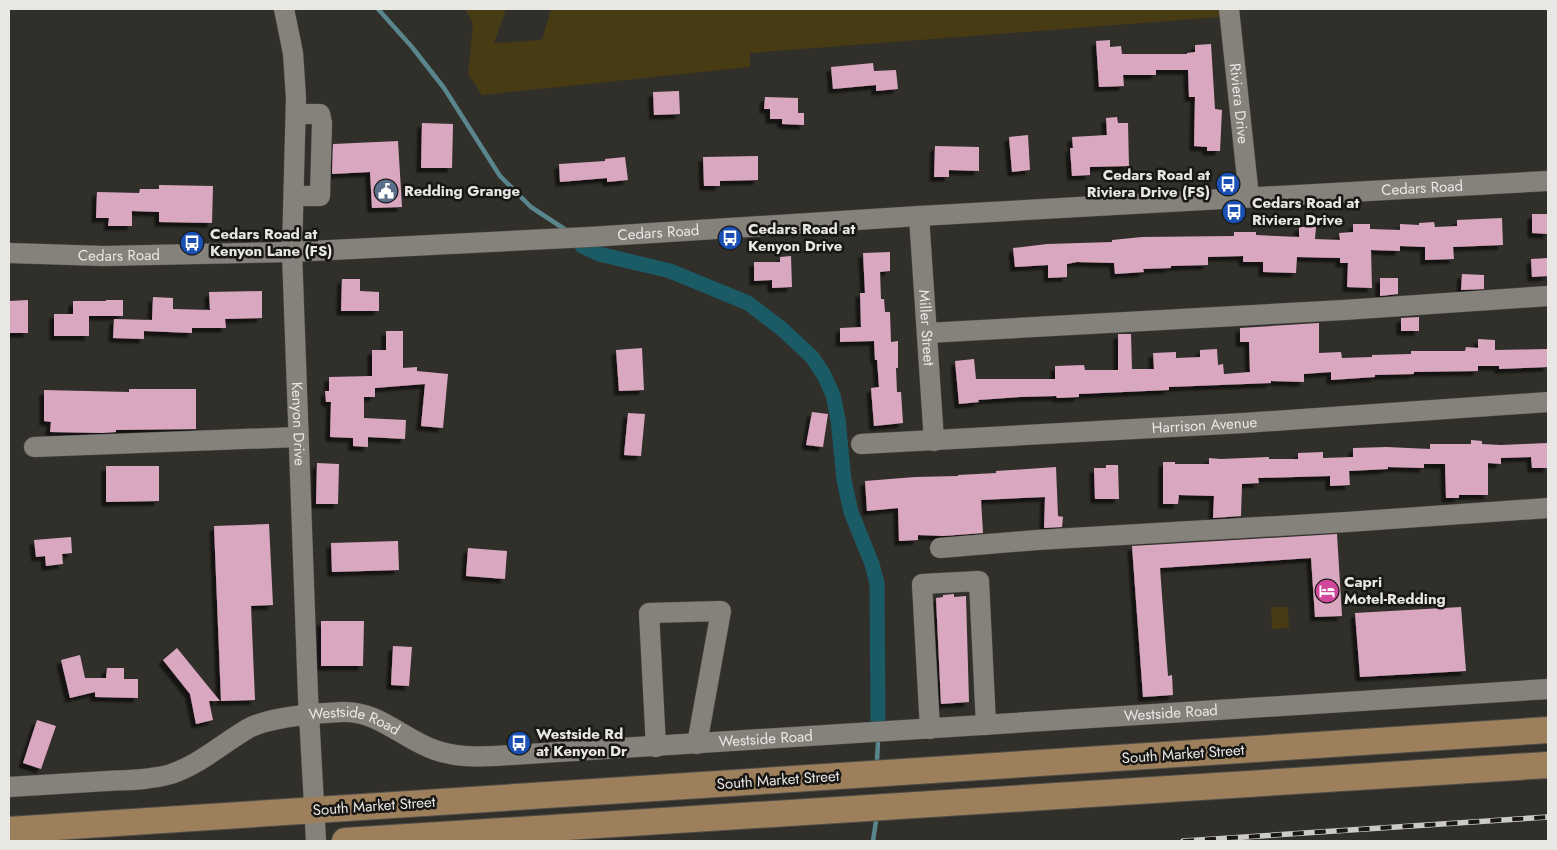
<svg xmlns="http://www.w3.org/2000/svg" width="1557" height="850" viewBox="0 0 1557 850" font-family="Jost,sans-serif">
	<defs>
		<filter id="shadow"><feDropShadow dx="-4.5" dy="4.5" stdDeviation="1" flood-color="#0009"/></filter>
	</defs>
	<rect width="100%" height="100%" fill="#312f2a"/>
	<g fill="#473b13">
		<polygon points="465,9 506,9 494,43 542,40 551,9 1219,9 1220,17 750,53 750,67 482,95 468,74 473,23"/>
		<polygon points="1271,607 1288,607 1289,628 1272,629"/>
	</g>
	<g fill="none" stroke-linecap="round" stroke-linejoin="round">
		<g stroke="#59858c" stroke-width="4.5">
			<polyline points="378,9 412,47 444,88 500,176 531,207 566,230"/>
			<polyline points="877,760 878,743"/>
			<polyline points="873,841 876,821"/>
		</g>
		<polyline stroke="#1b5b66" stroke-width="15" points="582,246 599,254 670,271 748,303 782,329 812,357 824,375 833,395 838,419 844,480 851,512 872,564 877,583 878,719"/>
	</g>
	<g fill="#d9a8c0" filter="url(#shadow)">
		<polygon points="1110,40 1110,47 1121,46 1122,54 1187,54 1187,53 1195,52 1195,45 1211,44 1215,109 1222,110 1220,151 1207,151 1207,147 1194,146 1195,97 1189,97 1188,70 1156,70 1156,75 1123,75 1124,86 1099,87 1096,41"/>
		<polygon points="873,63 874,71 896,70 898,89 876,91 876,85 833,89 831,67"/>
		<polygon points="679,91 680,114 654,115 653,92"/>
		<polygon points="765,97 798,98 798,113 804,113 804,125 782,124 782,119 770,119 770,109 764,109"/>
		<polygon points="1117,117 1118,123 1128,123 1129,166 1090,167 1090,175 1072,176 1070,148 1073,148 1072,137 1107,135 1106,118"/>
		<polygon points="422,123 453,124 452,168 421,168"/>
		<polygon points="1028,135 1030,170 1012,172 1009,137"/>
		<polygon points="398,141 402,207 372,208 370,172 332,174 333,144"/>
		<polygon points="935,146 979,147 979,171 949,170 949,177 934,177"/>
		<polygon points="758,156 758,180 720,181 720,186 704,186 703,157"/>
		<polygon points="625,157 628,180 607,182 607,178 560,182 559,164 605,161 605,159"/>
		<polygon points="159,185 213,186 212,223 159,222 159,212 132,211 132,226 108,226 109,218 96,218 97,192 139,193 140,189 159,189"/>
		<polygon points="1532,214 1548,214 1548,234 1532,233"/>
		<polygon points="1502,218 1503,245 1453,247 1454,259 1425,260 1425,247 1400,246 1400,251 1371,250 1372,288 1347,287 1348,263 1340,263 1340,258 1297,257 1296,273 1263,272 1263,262 1243,262 1243,256 1208,257 1208,265 1171,266 1171,268 1143,269 1144,272 1115,274 1114,263 1077,262 1067,264 1067,277 1048,278 1048,265 1015,267 1013,248 1047,244 1112,242 1112,240 1142,237 1234,236 1234,232 1256,232 1256,235 1299,237 1299,227 1316,227 1315,239 1340,240 1339,233 1353,232 1353,224 1370,224 1370,229 1400,230 1400,224 1419,225 1419,223 1434,222 1435,227 1457,226 1457,220"/>
		<polygon points="890,252 890,271 880,272 881,299 884,299 885,312 890,312 891,342 898,341 898,368 896,368 897,392 901,392 903,423 874,426 871,388 879,387 877,360 875,360 874,341 840,342 840,328 861,327 860,293 865,293 863,253"/>
		<polygon points="791,256 792,287 772,288 772,280 754,281 754,262 780,262 780,257"/>
		<polygon points="1548,258 1548,276 1532,277 1531,259"/>
		<polygon points="1462,274 1484,275 1484,289 1461,290"/>
		<polygon points="1380,278 1398,278 1398,294 1380,296"/>
		<polygon points="342,279 360,279 360,291 379,292 379,311 341,311"/>
		<polygon points="262,291 262,318 225,319 226,328 192,328 192,333 144,331 144,339 113,338 114,319 152,320 153,297 173,298 173,309 210,310 209,292"/>
		<polygon points="28,300 28,333 9,333 9,301"/>
		<polygon points="106,300 123,300 123,316 89,316 89,336 54,336 54,314 73,314 73,301 106,301"/>
		<polygon points="1419,317 1419,331 1401,331 1401,318"/>
		<polygon points="1319,323 1319,353 1341,352 1342,358 1372,357 1372,355 1411,354 1411,351 1465,351 1466,347 1478,348 1478,339 1495,340 1495,350 1548,349 1548,367 1499,369 1499,366 1478,366 1478,371 1414,372 1414,374 1375,375 1375,377 1331,380 1331,372 1304,374 1304,382 1271,381 1271,383 1169,387 1169,390 1079,394 1079,397 1057,398 1056,396 1020,397 978,400 979,402 959,404 955,361 974,359 976,379 1055,379 1055,366 1084,365 1085,370 1118,370 1118,334 1131,334 1132,369 1154,369 1153,353 1176,352 1176,358 1200,357 1200,350 1217,349 1218,365 1223,364 1224,374 1250,372 1249,342 1240,342 1240,328"/>
		<polygon points="386,331 403,331 403,368 417,367 417,371 448,374 443,428 421,426 425,384 375,388 375,397 364,397 364,418 406,420 405,439 368,437 368,447 353,446 353,438 330,437 331,402 326,402 325,391 329,391 329,377 372,376 372,350 386,350"/>
		<polygon points="642,348 644,390 619,391 616,350"/>
		<polygon points="129,389 196,389 196,429 116,430 116,432 102,433 50,432 51,422 44,421 44,390 129,392"/>
		<polygon points="812,412 828,414 823,447 806,445"/>
		<polygon points="628,413 645,414 641,456 624,455"/>
		<polygon points="1471,440 1482,441 1482,444 1501,445 1548,443 1548,468 1532,468 1531,457 1501,458 1501,464 1488,463 1488,495 1459,495 1459,498 1446,498 1445,464 1424,464 1424,468 1388,467 1388,469 1349,471 1350,485 1330,486 1330,476 1258,478 1259,483 1242,484 1241,516 1213,518 1214,496 1179,495 1178,504 1163,504 1163,462 1175,462 1175,464 1209,464 1209,458 1221,459 1269,457 1269,459 1298,459 1298,453 1323,452 1323,458 1353,457 1353,448 1387,447 1430,449 1430,444 1471,444"/>
		<polygon points="317,463 339,464 338,504 316,504"/>
		<polygon points="1106,465 1118,465 1119,499 1095,499 1094,468 1106,468"/>
		<polygon points="106,466 159,466 159,501 106,502"/>
		<polygon points="1056,467 1058,516 1063,517 1062,527 1044,528 1045,497 981,500 983,533 943,536 918,535 918,540 899,541 898,508 867,511 865,481 915,477 958,476 958,475 996,473 996,471"/>
		<polygon points="269,524 273,605 251,606 255,700 221,701 214,526"/>
		<polygon points="1337,534 1342,616 1315,617 1311,558 1160,568 1168,676 1172,675 1173,695 1143,697 1132,546"/>
		<polygon points="71,537 72,553 62,554 63,564 46,566 45,556 36,557 34,540"/>
		<polygon points="398,541 399,570 332,572 331,543"/>
		<polygon points="468,548 507,551 505,579 466,576"/>
		<polygon points="954,594 954,597 966,596 969,702 941,704 936,598 943,597 943,595"/>
		<polygon points="1461,607 1466,671 1360,677 1355,613"/>
		<polygon points="321,621 364,621 363,666 321,666"/>
		<polygon points="393,646 412,647 409,686 391,685"/>
		<polygon points="177,648 220,701 209,701 213,720 196,724 190,694 163,660"/>
		<polygon points="80,655 85,678 106,678 107,668 124,668 124,679 138,679 138,698 95,697 95,692 70,698 61,660"/>
		<polygon points="37,720 56,726 41,769 23,763"/>
	</g>
	<g fill="none" stroke-linecap="round" stroke-linejoin="round">
		<g stroke="#4f4d49" stroke-width="21">
			<g id="minor">
				<path id="s1" d="M284 9 293 53 296 98 292 252 308 696 316 841"/>
				<path id="s2" d="M1229 9 1249 197"/>
				<polyline points="294,196 320,196 322,123 320,114 296,114"/>
				<path id="s3" d="M919 216 934 441"/>
				<path id="s4" d="M9 253 104 256 292 252 589 237 919 216 1548 181"/>
				<polyline points="927,333 1344,310 1548,296"/>
				<path id="s5" d="M861 444 1244 423 1548 402"/>
				<polyline points="34,447 298,437"/>
				<polyline points="940,548 1037,540 1347,522 1548,508"/>
				<polyline points="930,729 922,584 979,581 986,725"/>
				<polyline points="656,747 649,613 721,611 697,744"/>
				<path id="s6" d="M9 787C41 785 74 783 107 781 128 780 150 780 171 774 199 765 223 743 249 728 270 717 318 713 342 712 377 710 403 739 435 750 455 757 474 757 495 756L1548 689"/>
			</g>
		</g>
		<g stroke="#4f4d49" stroke-width="28">
			<g id="major">
				<polyline points="9,830 1548,730"/>
				<polyline points="345,841 1548,765"/>
			</g>
		</g>
		<use href="#minor" stroke="#84827b" stroke-width="20"/>
		<use href="#major" stroke="#9d805b" stroke-width="26"/>
		<g stroke="#cdcbc8" stroke-width="5.5">
			<polyline id="rail" points="1183,841 1548,817"/>
		</g>
		<use href="#rail" stroke="#181715" stroke-width="4" stroke-dasharray="11" stroke-linecap="butt"/>
	</g>
	<defs>
		<g id="bus-disc" transform="scale(1.25)"><circle r="9.5" fill="#1a4fb4" stroke="#181715"/><path d="M-5-6H5V4H4V6H2V4H-2V6H-4V4H-5ZM-3.5-4V0h7V-4ZM-3.5 1.2v1.5H-2V1.2ZM2 1.2v1.5H3.5V1.2Z" fill="#fff"/></g>
		<g id="civic-disc" transform="scale(1.25)"><circle r="9.5" fill="#5c6f8a" stroke="#181715"/><path d="M-.6-6.5H3V-4.5H.6V-3L4-1V1h2V6H-6V1h2V-1L-.6-3ZM-1.2 2.5V6h2.4V2.5Z" fill="#fff"/></g>
		<g id="hotel-disc" transform="scale(1.25)"><circle r="9.5" fill="#d1479c" stroke="#181715"/><path d="M-6-4.5h1.5V1H6V5H4.5V3h-9V5H-6ZM-4 0a1.8 1.8 0 1 1 3.6 0ZM.5 0V-2.5h3Q6-2.5 6 0Z" fill="#fff"/></g>
	</defs>
	<g fill-rule="evenodd">
		<use href="#bus-disc" x="1228" y="184"/>
		<use href="#civic-disc" x="386" y="191"/>
		<use href="#bus-disc" x="1234" y="212"/>
		<use href="#bus-disc" x="730" y="238"/>
		<use href="#bus-disc" x="192" y="243"/>
		<use href="#hotel-disc" x="1327" y="591"/>
		<use href="#bus-disc" x="519" y="743"/>
	</g>
	<g text-anchor="middle" stroke-width="5" stroke-linejoin="round" paint-order="stroke">
		<g font-size="15" fill="#e9e7e4" stroke="#181715">
			<text dy="5" stroke="none"><textPath href="#s2" startOffset="95">Riviera Drive</textPath></text>
			<text dy="5" stroke="none"><textPath href="#s4" startOffset="1415">Cedars Road</textPath></text>
			<text dy="5" stroke="none"><textPath href="#s4" startOffset="650">Cedars Road</textPath></text>
			<text dy="5" stroke="none"><textPath href="#s4" startOffset="110">Cedars Road</textPath></text>
			<text dy="5" stroke="none"><textPath href="#s3" startOffset="112">Miller Street</textPath></text>
			<text dy="5" stroke="none"><textPath href="#s1" startOffset="416">Kenyon Drive</textPath></text>
			<text dy="5" stroke="none"><textPath href="#s5" startOffset="344">Harrison Avenue</textPath></text>
			<text dy="5" stroke="none"><textPath href="#s6" startOffset="1188">Westside Road</textPath></text>
			<text dy="5" stroke="none"><textPath href="#s6" startOffset="362">Westside Road</textPath></text>
			<text dy="5" stroke="none"><textPath href="#s6" startOffset="782">Westside Road</textPath></text>
			<text transform="translate(1183 754) rotate(-4)" y="5">South Market Street</text>
			<text transform="translate(778 780) rotate(-4)" y="5">South Market Street</text>
			<text transform="translate(374 806) rotate(-4)" y="5">South Market Street</text>
		</g>
		<g font-size="15" font-weight="bold" fill="#e9e7e4" stroke="#181715" text-anchor="start">
			<text x="1210" y="180" text-anchor="end">Cedars Road at<tspan x="1210" dy="17">Riviera Drive (FS)</tspan></text>
			<text x="404" y="196">Redding Grange</text>
			<text x="1252" y="208">Cedars Road at<tspan x="1252" dy="17">Riviera Drive</tspan></text>
			<text x="748" y="234">Cedars Road at<tspan x="748" dy="17">Kenyon Drive</tspan></text>
			<text x="210" y="239">Cedars Road at<tspan x="210" dy="17">Kenyon Lane (FS)</tspan></text>
			<text x="1344" y="587">Capri<tspan x="1344" dy="17">Motel-Redding</tspan></text>
			<text x="536" y="739">Westside Rd<tspan x="536" dy="17">at Kenyon Dr</tspan></text>
		</g>
	</g>
	<rect width="1557" height="850" fill="none" stroke="#e9e7e4" stroke-width="20"/>
</svg>
